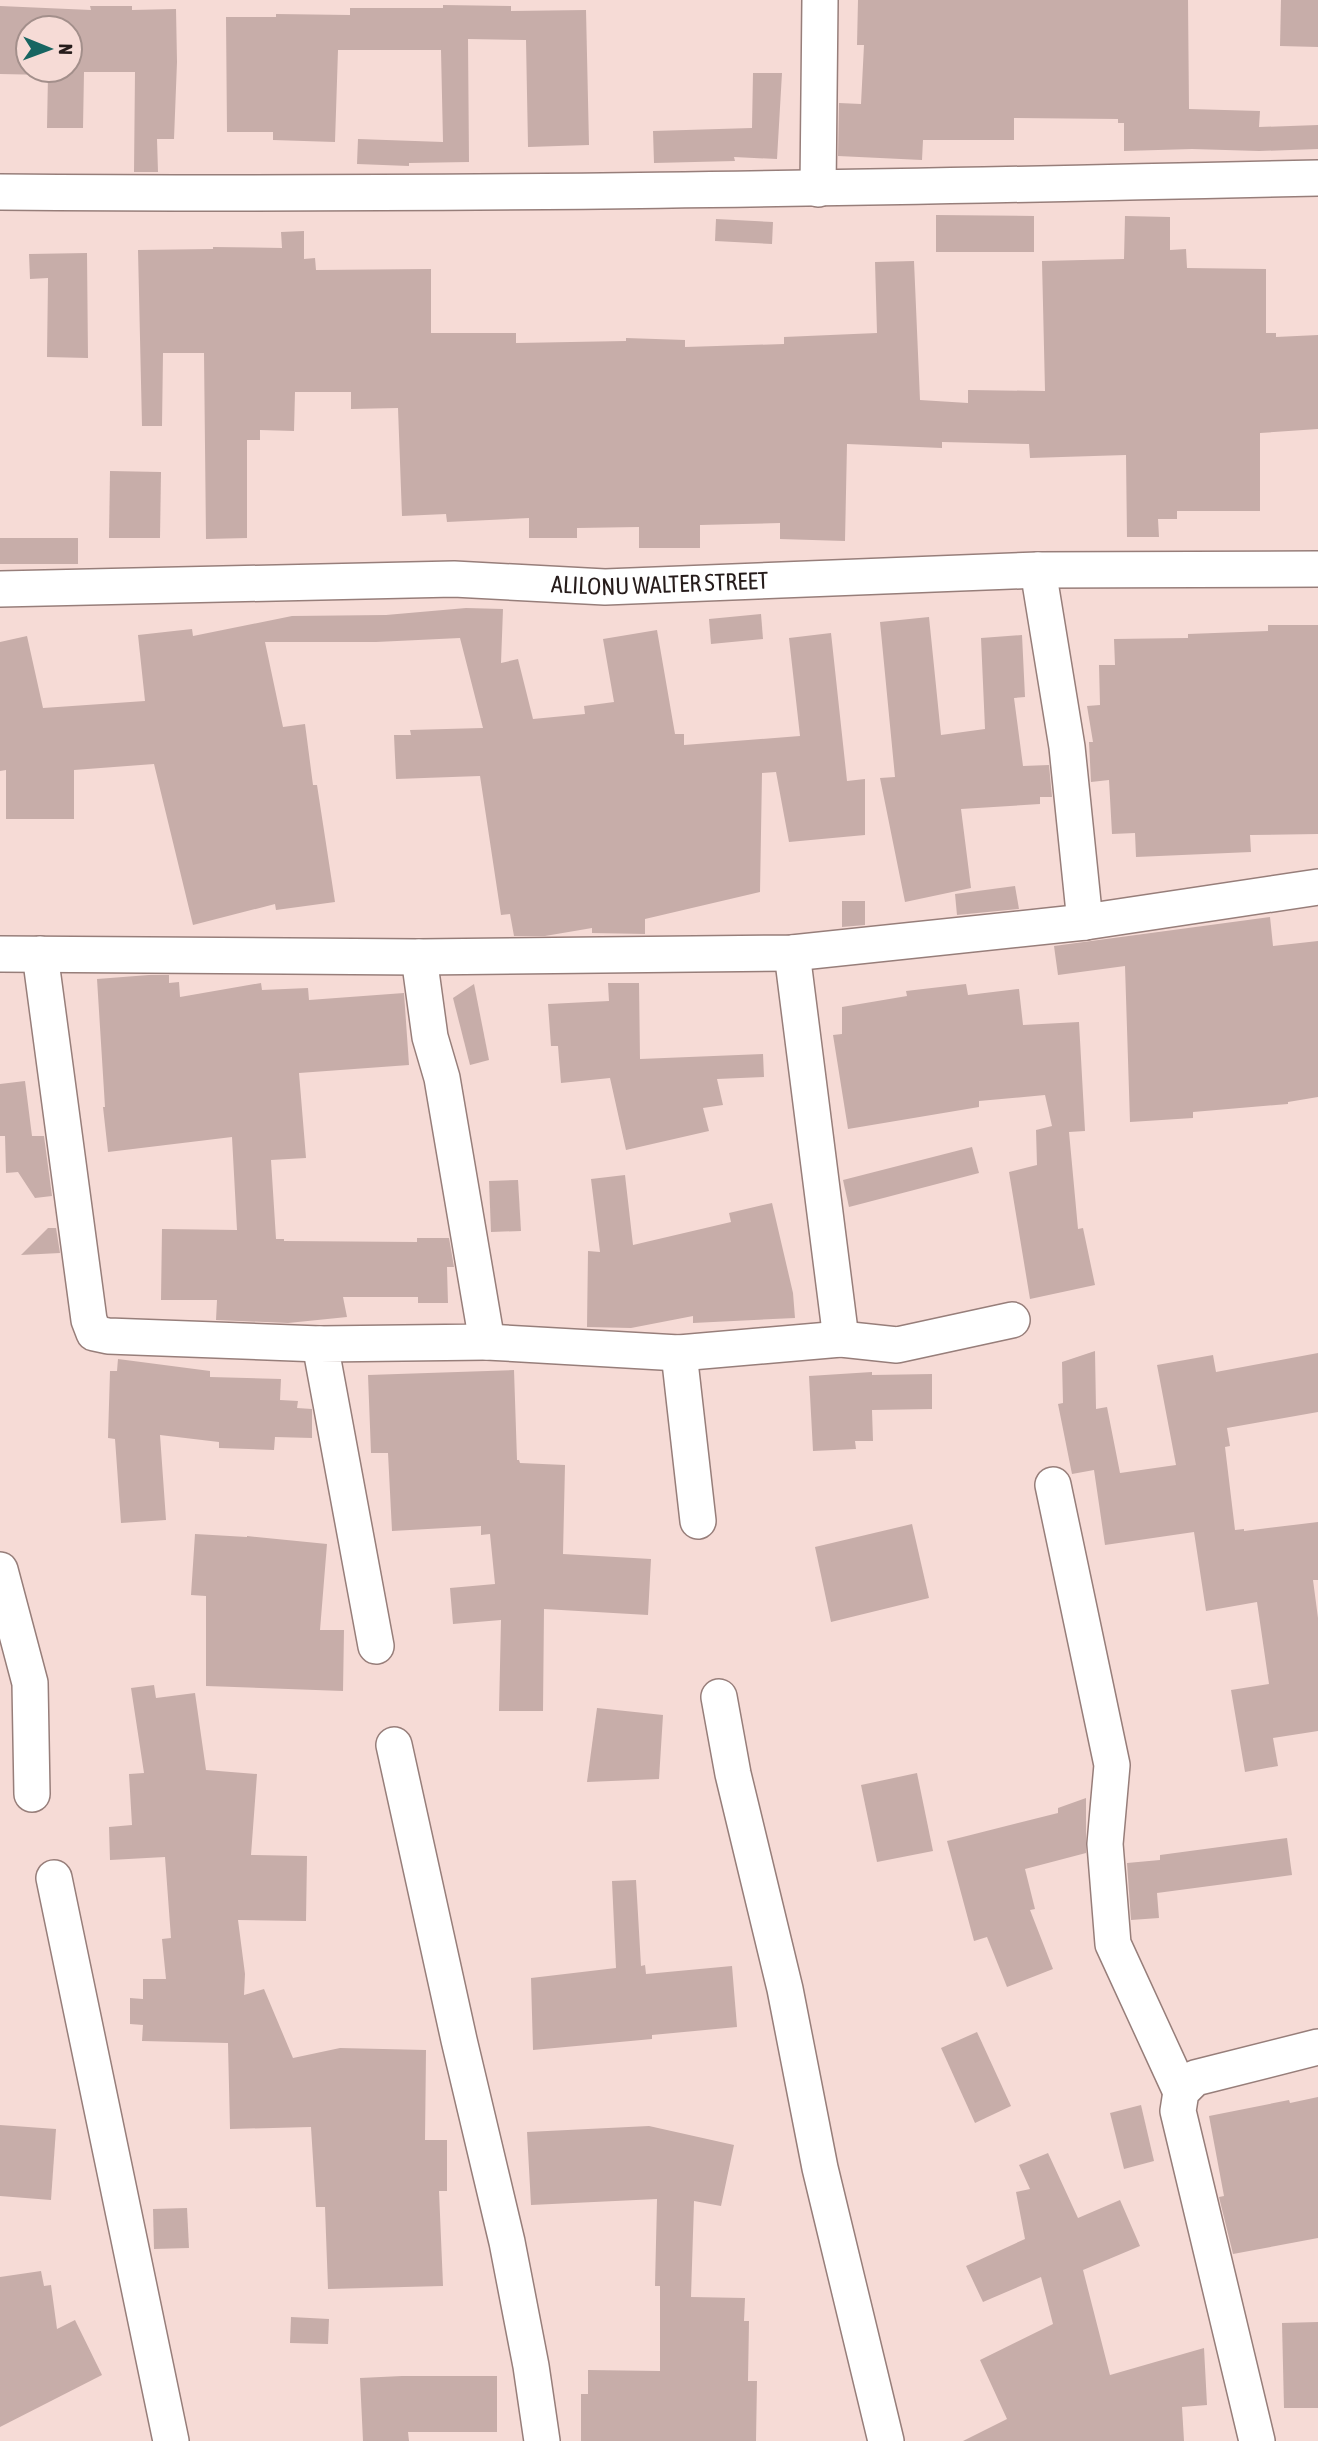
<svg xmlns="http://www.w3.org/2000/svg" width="1318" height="2441" viewBox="0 0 1318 2441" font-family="'Asap Condensed',sans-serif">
	<rect width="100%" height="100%" fill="#f6dbd6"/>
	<g fill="#c7ada9" fill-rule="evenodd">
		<polygon points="858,0 1188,0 1189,109 1260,111 1259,127 1318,125 1318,149 1259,151 1192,149 1124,151 1124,123 1118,123 1118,119 1014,118 1014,140 923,140 922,160 838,156 839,103 861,104 864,45 857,45"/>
		<polygon points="1281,0 1318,0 1318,47 1280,46"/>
		<polygon points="443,5 511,6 511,11 586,10 589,145 528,147 526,40 468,39 469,162 409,163 409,166 357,164 358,139 443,142 441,50 338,50 335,142 273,140 273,132 227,132 226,17 276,17 276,14 350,15 350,8 443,8"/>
		<path d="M0 6 91 10 90 6H132V10L176 9 177 62 174 139H157L158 172H134L135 72H84L83 128H47L48 75 0 74ZM28 28H70V70H28Z"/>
		<polygon points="753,73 782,73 777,159 734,157 735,161 654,163 653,131 752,128"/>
		<polygon points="936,215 1034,216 1034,252 936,252"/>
		<polygon points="1125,216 1170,217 1170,250 1186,249 1187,268 1266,269 1266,333 1276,333 1276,337 1318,335 1318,429 1260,433 1260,511 1177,511 1177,519 1158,519 1159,537 1127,537 1126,455 1030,458 1029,444 942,442 942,448 847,444 845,541 780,539 780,523 700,525 700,548 639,548 639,527 577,528 577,538 529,538 529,518 447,522 446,514 402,516 398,408 351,409 351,392 295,392 294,431 260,430 260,440 247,440 247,538 206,539 204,353 163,353 162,426 142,426 138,250 213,249 213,247 282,248 281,232 304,231 304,259 315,258 316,270 431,269 431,333 516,333 516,343 626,341 626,338 685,340 685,347 784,344 784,337 877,333 875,262 914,261 920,400 968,403 968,390 1045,391 1042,261 1124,259"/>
		<polygon points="716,219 773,222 772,244 715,241"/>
		<polygon points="87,253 88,358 47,357 48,278 30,279 29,254"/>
		<polygon points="110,471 161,472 160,538 109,538"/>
		<rect x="0" y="538" width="78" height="26"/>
		<polygon points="466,608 503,609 501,663 518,659 533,719 585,714 584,706 614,702 603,639 657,630 675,734 684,734 684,745 800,736 789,638 831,633 847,781 865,779 865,835 789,842 776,772 762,773 760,892 645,919 645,934 592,933 592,928 545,936 514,936 510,914 501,915 480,776 396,779 394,735 411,735 410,730 483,728 460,638 376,642 265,642 283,727 305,724 313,785 317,785 335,902 276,910 275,904 193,925 154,764 74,770 74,819 6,819 6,770 0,771 0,642 27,636 43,708 145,701 138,635 192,629 193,636 292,616 386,615"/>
		<polygon points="761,614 763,639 711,644 709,619"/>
		<polygon points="929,617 941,735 985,729 981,638 1022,635 1025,697 1014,698 1023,766 1049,765 1052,797 1040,797 1040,804 961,809 971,888 905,902 880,778 895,777 880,622"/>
		<polygon points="1268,625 1318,625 1318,834 1250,835 1251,852 1136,857 1135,833 1112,834 1109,780 1091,782 1089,742 1093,742 1087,706 1100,705 1099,665 1115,665 1114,639 1188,638 1188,634 1268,631"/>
		<polygon points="1015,886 1019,909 957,915 955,894"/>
		<polygon points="842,901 865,901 865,925 842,927"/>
		<polygon points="1270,917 1273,946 1318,941 1318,1097 1288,1102 1288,1104 1193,1112 1193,1118 1130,1122 1125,966 1058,975 1054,946"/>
		<polygon points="149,975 169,975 169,983 179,982 180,997 261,983 262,990 308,988 309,1000 404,993 409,1065 299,1073 306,1158 271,1160 276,1239 284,1239 284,1241 417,1242 417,1238 449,1238 454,1267 447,1267 448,1303 418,1303 418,1297 343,1297 347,1317 288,1323 216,1320 217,1300 161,1300 162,1229 237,1230 232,1137 108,1152 103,1107 105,1107 97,979"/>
		<polygon points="608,983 639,983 640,1059 763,1054 764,1077 717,1079 723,1105 703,1108 709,1131 626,1150 610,1078 561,1083 558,1046 551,1046 548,1004 609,1001"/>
		<polygon points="474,984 489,1060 470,1065 453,998"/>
		<polygon points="966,984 968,995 1019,989 1023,1025 1079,1022 1085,1131 1069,1132 1078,1229 1083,1228 1095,1285 1030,1299 1009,1172 1037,1165 1036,1130 1052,1126 1045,1095 979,1101 979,1107 848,1129 833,1035 842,1034 842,1007 907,996 906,991"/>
		<polygon points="25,1081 32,1136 44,1136 52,1196 35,1198 18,1172 6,1173 5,1136 0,1136 0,1084"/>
		<polygon points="972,1147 979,1173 849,1207 843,1180"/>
		<polygon points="625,1175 633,1245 731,1222 729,1213 772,1203 793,1293 795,1318 693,1323 693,1316 631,1328 587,1327 588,1251 600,1252 591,1179"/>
		<polygon points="518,1180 521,1231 491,1232 489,1181"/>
		<polygon points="48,1228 56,1228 60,1253 21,1255"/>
		<polygon points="1095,1351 1096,1409 1107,1407 1120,1473 1176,1465 1157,1365 1213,1355 1216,1372 1318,1353 1318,1412 1227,1428 1230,1446 1225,1447 1235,1530 1244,1529 1244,1531 1318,1522 1318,1580 1313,1580 1318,1618 1318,1731 1273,1738 1278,1766 1245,1772 1231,1690 1269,1684 1257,1602 1206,1611 1194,1532 1105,1545 1094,1470 1072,1474 1058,1404 1063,1403 1062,1362"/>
		<polygon points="118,1359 210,1371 210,1377 281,1379 280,1400 298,1401 297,1408 312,1409 312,1438 275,1437 274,1450 219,1448 219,1442 160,1435 166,1520 121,1523 115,1439 108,1438 110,1371 117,1371"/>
		<polygon points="514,1370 517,1460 519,1460 520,1463 565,1465 563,1554 651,1559 648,1615 544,1609 543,1711 499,1711 501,1620 453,1624 450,1588 495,1584 490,1534 481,1535 481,1526 392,1531 388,1453 371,1453 368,1375"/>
		<polygon points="872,1372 872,1375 932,1374 932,1409 872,1410 873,1441 855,1441 856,1449 813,1451 809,1376"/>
		<polygon points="912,1524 929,1598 831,1622 815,1547"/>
		<polygon points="195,1534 247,1537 247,1536 327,1544 320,1630 344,1630 343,1691 206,1686 206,1596 191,1595"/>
		<polygon points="154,1685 156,1698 195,1693 206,1770 257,1774 251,1855 307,1856 306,1921 238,1920 245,1974 244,1995 264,1989 293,2058 340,2048 426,2050 425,2140 447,2140 447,2191 439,2191 443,2286 328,2289 325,2207 316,2207 311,2127 230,2129 228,2043 142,2041 143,2025 130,2024 130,1998 143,1999 143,1979 166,1979 162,1939 171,1938 165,1857 110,1860 109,1827 132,1825 129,1774 144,1773 131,1688"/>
		<polygon points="597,1708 663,1715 659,1779 587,1782"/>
		<polygon points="917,1773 933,1851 877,1862 861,1785"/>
		<polygon points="1086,1798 1086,1853 1025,1869 1035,1909 1030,1910 1053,1969 1007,1987 987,1937 974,1941 947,1841 1058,1813 1058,1808"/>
		<polygon points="1287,1838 1292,1875 1157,1893 1159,1918 1131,1920 1127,1863 1160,1860 1160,1855"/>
		<polygon points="636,1880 641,1966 645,1965 646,1974 732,1966 737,2027 652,2035 652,2039 533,2050 531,1978 616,1968 612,1881"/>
		<polygon points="977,2032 1011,2106 975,2123 941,2048"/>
		<polygon points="1318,2097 1318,2238 1233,2254 1219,2197 1224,2196 1209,2116 1289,2100 1290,2103"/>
		<polygon points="1141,2105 1154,2161 1124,2169 1110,2113"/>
		<polygon points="0,2125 56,2129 51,2200 0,2196"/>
		<polygon points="649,2126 734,2145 721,2206 694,2201 691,2297 745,2298 744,2321 749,2321 748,2381 757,2381 756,2441 581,2441 581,2394 588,2394 588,2370 660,2371 660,2286 655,2286 657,2199 531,2205 527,2132"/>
		<polygon points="1048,2153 1078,2218 1120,2200 1140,2246 1083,2270 1110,2375 1204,2348 1207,2405 1182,2407 1184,2441 963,2441 1007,2419 980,2360 1053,2324 1041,2277 983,2302 966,2266 1025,2239 1016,2192 1030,2189 1019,2165"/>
		<polygon points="187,2208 189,2248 154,2249 153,2209"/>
		<polygon points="41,2271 44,2286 51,2285 57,2329 75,2320 102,2375 0,2427 0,2277"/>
		<polygon points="291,2317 329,2319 328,2344 290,2343"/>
		<polygon points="1318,2322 1318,2408 1284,2408 1282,2323"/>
		<polygon points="402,2376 497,2376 497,2432 408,2432 409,2441 363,2441 360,2378"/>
	</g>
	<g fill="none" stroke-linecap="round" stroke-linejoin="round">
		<g stroke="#977e7a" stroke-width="38">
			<g id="minor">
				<polyline points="818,189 820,0"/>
				<path d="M0 192C439 196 879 188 1318 178"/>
				<polyline points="1038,570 1067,747 1085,922"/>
				<path id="s1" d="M0 589 454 579 605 587 1038 570 1318 569"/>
				<polyline points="792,953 841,1339"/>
				<polyline points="0,954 419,957 792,953 1085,922 1318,887"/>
				<polyline points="40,954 89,1320 94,1333 108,1336 320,1344"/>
				<polyline points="487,1342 679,1353 841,1339 897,1345 1012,1320"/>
				<polyline points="679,1353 698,1521"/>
				<polyline points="1053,1485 1112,1765 1105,1844 1113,1944 1181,2092"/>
				<polyline points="0,1570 30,1683 32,1794"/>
				<polyline points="376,1646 320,1344 487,1342 442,1078 430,1037 419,957"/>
				<polyline points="719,1697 733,1774 785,1989 820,2168 886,2441"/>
				<polyline points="394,1745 459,2040 507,2242 531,2366 542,2441"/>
				<polyline points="54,1878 171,2441"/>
				<polyline points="1257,2441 1178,2111 1181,2092 1195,2078 1318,2047"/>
			</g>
		</g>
		<use href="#minor" stroke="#fff" stroke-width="35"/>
	</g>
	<g text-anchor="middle" stroke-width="6" stroke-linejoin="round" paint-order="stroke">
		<g font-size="24" fill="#261c1b" stroke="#f6dbd6">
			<text dy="8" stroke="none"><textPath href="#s1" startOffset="660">ALILONU WALTER STREET</textPath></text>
		</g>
	</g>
	<g transform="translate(49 49) rotate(91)"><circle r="33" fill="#f6dbd6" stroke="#a38f8b" stroke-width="2"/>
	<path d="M0-5L12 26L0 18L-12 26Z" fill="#176561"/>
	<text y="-10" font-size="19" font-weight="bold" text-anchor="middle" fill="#261c1b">N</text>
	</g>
</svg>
